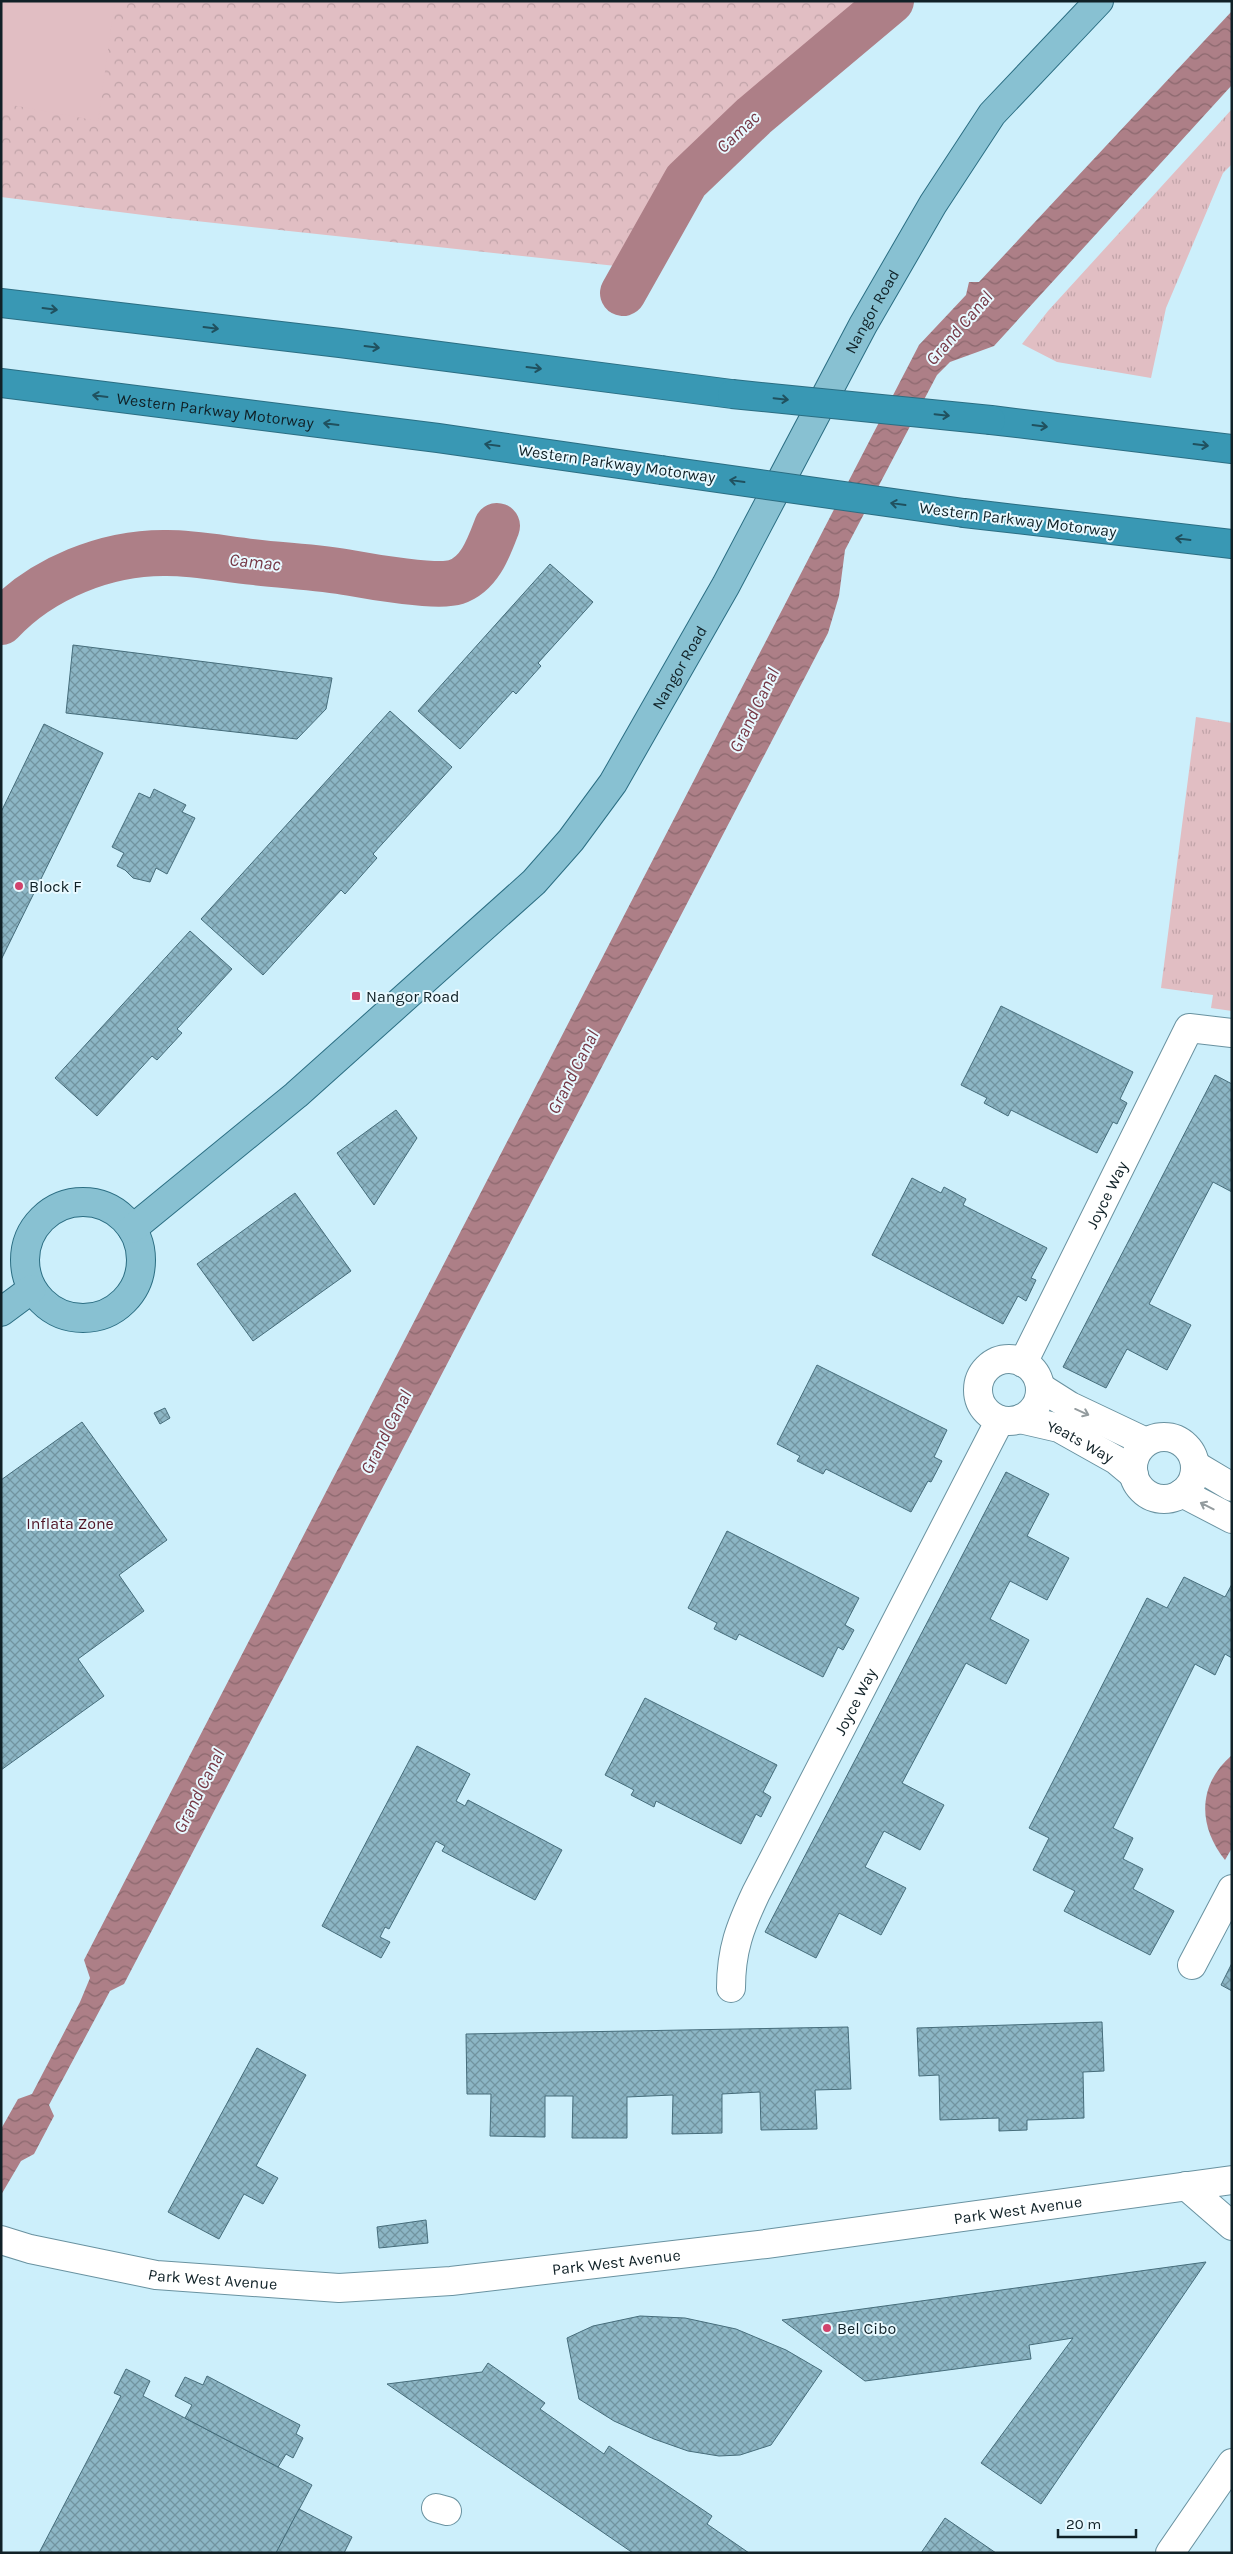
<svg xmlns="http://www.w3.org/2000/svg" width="1233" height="2554" viewBox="0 0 1233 2554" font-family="Karla,sans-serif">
	<defs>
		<pattern id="grass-tufts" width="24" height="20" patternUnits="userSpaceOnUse" patternTransform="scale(1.25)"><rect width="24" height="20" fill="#e1bec3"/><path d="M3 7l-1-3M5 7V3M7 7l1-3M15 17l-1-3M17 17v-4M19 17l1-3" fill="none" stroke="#c0a3a8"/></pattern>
		<pattern id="park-crowns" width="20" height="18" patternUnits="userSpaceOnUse" patternTransform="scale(1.25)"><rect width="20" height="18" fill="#e1bec3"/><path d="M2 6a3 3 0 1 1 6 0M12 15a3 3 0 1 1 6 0" fill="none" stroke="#c0a3a8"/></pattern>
		<pattern id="water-waves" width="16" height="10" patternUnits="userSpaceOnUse" patternTransform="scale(1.25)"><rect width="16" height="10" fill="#ad7f87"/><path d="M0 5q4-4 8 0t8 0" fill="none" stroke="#8b686e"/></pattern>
		<pattern id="building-cross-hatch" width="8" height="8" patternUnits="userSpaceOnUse" patternTransform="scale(1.25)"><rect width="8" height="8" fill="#8cb6c5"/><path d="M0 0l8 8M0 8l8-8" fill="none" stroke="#7194a0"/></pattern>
	</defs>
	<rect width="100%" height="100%" fill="#cceffb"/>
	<g fill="url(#grass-tufts)">
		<polygon points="1232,109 1232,164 1223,173 1166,308 1151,378 1057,362 1022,344 1048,311"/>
		<polygon points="1196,717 1232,723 1232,1011 1211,1008 1213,995 1161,988"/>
	</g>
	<polygon fill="url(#park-crowns)" points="1,1 879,1 703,153 680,177 619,283 616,266 159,217 1,197"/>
	<polygon fill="#e1bec3" points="1,1 115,1 98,121 1,103"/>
	<g fill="url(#water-waves)">
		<polygon points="1232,11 1232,85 994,346 950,362 937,375 845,550 839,596 828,633 124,1984 110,1991 49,2105 54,2116 34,2154 21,2161 1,2195 1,2129 18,2099 32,2094 80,2002 90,1978 84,1960 919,345 966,295 969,282 979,282"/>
		<path d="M1232 1755V1848L1225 1860C1198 1826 1197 1785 1232 1755Z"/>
	</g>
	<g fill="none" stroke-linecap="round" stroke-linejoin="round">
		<g stroke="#ad7f87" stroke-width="46">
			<polyline points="623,293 686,181 754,116 891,1"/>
			<path d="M1 622C42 578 107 552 167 553 196 553 225 559 253 562 286 566 319 567 351 573 372 577 438 588 456 582 480 574 489 547 497 526"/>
		</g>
	</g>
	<g fill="url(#building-cross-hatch)" stroke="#466d7b">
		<polygon points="550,564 593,602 538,663 541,666 516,694 513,691 460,749 418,711"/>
		<polygon points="73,645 332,678 326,709 297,739 66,713"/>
		<polygon points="390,711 452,767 373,854 377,858 345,894 341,890 263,975 201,919"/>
		<polygon points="44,724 103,753 1,960 1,812"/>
		<polygon points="154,789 186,805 182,812 195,818 167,874 156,868 150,882 133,878 125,870 117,866 124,853 112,847 139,793 150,798"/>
		<polygon points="190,931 232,969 177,1029 182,1033 157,1060 152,1056 97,1116 55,1078"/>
		<polygon points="1001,1006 1133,1072 1120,1099 1127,1103 1117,1124 1113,1122 1097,1153 1011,1110 1008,1116 984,1103 987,1098 961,1085"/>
		<polygon points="1215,1075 1232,1084 1232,1192 1213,1182 1149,1304 1191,1325 1167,1370 1127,1349 1106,1388 1063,1367"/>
		<polygon points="396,1110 417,1138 374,1205 337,1153"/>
		<polygon points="912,1178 941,1193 944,1187 966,1199 963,1205 1047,1248 1031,1278 1036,1280 1026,1301 1018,1296 1003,1324 872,1255"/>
		<polygon points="295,1193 351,1271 253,1341 197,1264"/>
		<polygon points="817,1365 947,1430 934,1457 942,1461 931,1482 928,1481 911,1512 826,1469 823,1474 797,1461 800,1456 777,1444"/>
		<polygon points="165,1408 170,1418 160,1424 154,1413"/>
		<polygon points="82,1422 167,1540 119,1575 144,1611 78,1659 104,1696 1,1770 1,1480"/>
		<polygon points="1006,1472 1049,1494 1027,1536 1069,1558 1047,1600 1010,1581 990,1619 1029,1640 1006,1684 966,1663 902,1783 944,1805 920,1850 884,1831 865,1867 906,1888 881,1935 839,1913 816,1958 765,1932"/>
		<polygon points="727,1531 859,1598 845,1625 854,1630 843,1650 838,1647 823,1677 739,1634 736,1640 714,1629 717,1623 688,1608"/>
		<polygon points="1184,1577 1225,1597 1232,1584 1232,1658 1225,1654 1215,1675 1195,1664 1113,1828 1133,1838 1123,1859 1143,1869 1133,1889 1174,1911 1150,1955 1064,1911 1075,1891 1033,1870 1049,1838 1029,1828 1147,1598 1167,1608"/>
		<polygon points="645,1698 777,1765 763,1792 771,1797 761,1817 756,1814 741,1844 656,1801 654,1807 631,1795 634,1790 605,1775"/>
		<polygon points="417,1746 470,1774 456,1801 465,1806 468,1800 562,1850 535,1900 442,1851 445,1846 436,1841 389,1929 385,1927 380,1937 390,1942 381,1958 322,1926"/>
		<polygon points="1232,1963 1232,1991 1221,1985"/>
		<polygon points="1102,2022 1104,2071 1083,2072 1084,2118 1027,2120 1027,2130 999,2131 999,2118 940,2120 939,2075 919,2076 917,2028"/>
		<polygon points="848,2027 851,2089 815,2090 817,2129 761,2130 760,2092 722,2094 722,2133 672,2134 673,2095 627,2097 627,2138 572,2138 573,2096 545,2096 545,2137 490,2136 491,2094 467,2094 466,2034"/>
		<polygon points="257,2048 306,2075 256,2166 278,2178 263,2204 244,2194 219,2239 168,2212"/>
		<polygon points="426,2220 428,2243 379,2248 377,2227"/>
		<polygon points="1206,2262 1041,2504 981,2463 1073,2338 1029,2345 1031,2359 865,2381 782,2320"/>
		<polygon points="640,2316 685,2318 736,2329 786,2350 822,2371 771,2445 740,2455 719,2456 688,2451 654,2439 614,2421 579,2399 567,2338 593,2326"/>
		<polygon points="488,2363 545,2403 540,2409 604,2454 609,2446 712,2516 707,2524 749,2553 633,2553 387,2384 482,2372"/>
		<polygon points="126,2369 150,2381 143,2396 312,2485 276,2553 39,2553 121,2396 114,2393"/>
		<polygon points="207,2376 300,2425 296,2434 303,2438 293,2458 286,2454 278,2467 185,2418 192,2405 175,2396 185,2377 203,2385"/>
		<polygon points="299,2509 352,2537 344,2553 276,2553"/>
		<polygon points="945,2518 996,2553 921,2553"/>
	</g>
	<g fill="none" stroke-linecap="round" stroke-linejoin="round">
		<g stroke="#6992a0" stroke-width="30">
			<g id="minor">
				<circle cx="1009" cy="1390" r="31"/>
				<path id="s1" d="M1023 1363 1189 1028 1232 1033"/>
				<polyline points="1040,1387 1070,1406 1146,1442"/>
				<path id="s2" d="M1020 1419 1059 1428 1116 1460 1134 1475"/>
				<circle cx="1164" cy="1468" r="31"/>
				<polyline points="1195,1465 1232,1487"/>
				<polyline points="1182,1493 1232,1519"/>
				<polyline points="1192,1965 1232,1889"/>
				<path id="s3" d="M731 1988C731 1950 740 1927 756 1893L1000 1420"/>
				<polyline points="1186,2186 1232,2226"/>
				<path id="s4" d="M1 2240 30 2249 156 2275 339 2288 451 2281 766 2244 1232 2180"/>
				<polyline points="436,2508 447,2511"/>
				<polyline points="1170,2553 1232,2463"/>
			</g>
		</g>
		<g stroke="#2b6e83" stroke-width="30">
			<g id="major">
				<circle cx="83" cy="1260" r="58"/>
				<path id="s5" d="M132 1229 296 1095 534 882 571 840 613 783 726 585 863 325 933 204 992 114 1099 1"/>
				<polyline points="1,1312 32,1289"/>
			</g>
		</g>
		<g stroke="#2b6e83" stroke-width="30">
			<g id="highway">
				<polyline points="1,303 340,343 732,394"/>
				<path id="s6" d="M1 383 438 438 661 470"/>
				<polyline points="991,420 1232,449"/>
				<polyline points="964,513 1232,544"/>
			</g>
		</g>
		<use href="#minor" stroke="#fff" stroke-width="28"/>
		<use href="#major" stroke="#88c1d2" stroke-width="28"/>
		<use href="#highway" stroke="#3998b4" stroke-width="28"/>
		<g stroke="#2b6e83" stroke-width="30" stroke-linecap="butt">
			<g id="highway-bridge">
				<polyline points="732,394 991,420"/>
				<polyline points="661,470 964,513"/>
			</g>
		</g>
		<use href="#highway-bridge" stroke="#3998b4" stroke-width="28"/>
	</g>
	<defs><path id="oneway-shaft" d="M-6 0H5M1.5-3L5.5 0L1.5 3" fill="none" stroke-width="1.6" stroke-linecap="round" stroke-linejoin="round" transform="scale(1.25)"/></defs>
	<g stroke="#20515f">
		<use href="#oneway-shaft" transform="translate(50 309) rotate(7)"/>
		<use href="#oneway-shaft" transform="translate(211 328) rotate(7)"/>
		<use href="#oneway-shaft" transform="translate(372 347) rotate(7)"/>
		<use href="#oneway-shaft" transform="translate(534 368) rotate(7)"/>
		<use href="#oneway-shaft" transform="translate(100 396) rotate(-173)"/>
		<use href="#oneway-shaft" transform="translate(781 399) rotate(6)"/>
		<use href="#oneway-shaft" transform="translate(942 415) rotate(6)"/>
		<use href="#oneway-shaft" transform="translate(331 424) rotate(-173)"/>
		<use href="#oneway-shaft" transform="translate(1040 426) rotate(7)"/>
		<use href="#oneway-shaft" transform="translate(492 445) rotate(-172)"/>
		<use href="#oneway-shaft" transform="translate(1201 445) rotate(7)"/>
		<use href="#oneway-shaft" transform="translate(737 481) rotate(-172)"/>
		<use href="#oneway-shaft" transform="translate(898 504) rotate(-172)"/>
		<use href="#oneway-shaft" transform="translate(1183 539) rotate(-173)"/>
	</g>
	<g stroke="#939b9e">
		<use href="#oneway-shaft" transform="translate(1082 1412) rotate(24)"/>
		<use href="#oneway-shaft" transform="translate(1207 1506) rotate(-153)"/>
	</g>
	<g fill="#d1436c" stroke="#e8f9ff" stroke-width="2">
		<circle cx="19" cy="886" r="5"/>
		<rect x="351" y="991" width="10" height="10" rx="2.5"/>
		<circle cx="827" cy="2328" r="5"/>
	</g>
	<g text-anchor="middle" stroke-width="4" stroke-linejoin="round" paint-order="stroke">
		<g font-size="16" fill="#102127" stroke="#e8f9ff">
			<text dy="6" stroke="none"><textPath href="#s5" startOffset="1196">Nangor Road</textPath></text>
			<text dy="6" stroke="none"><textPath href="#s6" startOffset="216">Western Parkway Motorway</textPath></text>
			<text transform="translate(617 463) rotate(8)" y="6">Western Parkway Motorway</text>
			<text transform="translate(1018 519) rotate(7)" y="6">Western Parkway Motorway</text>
			<text dy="6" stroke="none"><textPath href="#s5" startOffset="791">Nangor Road</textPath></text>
			<text dy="6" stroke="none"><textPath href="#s1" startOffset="188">Joyce Way</textPath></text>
			<text dy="6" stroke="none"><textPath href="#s2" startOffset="65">Yeats Way</textPath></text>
			<text dy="6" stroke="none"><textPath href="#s3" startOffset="315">Joyce Way</textPath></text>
			<text dy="6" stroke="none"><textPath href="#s4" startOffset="1026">Park West Avenue</textPath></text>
			<text dy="6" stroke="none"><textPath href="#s4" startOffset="621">Park West Avenue</textPath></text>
			<text dy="6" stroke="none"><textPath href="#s4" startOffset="216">Park West Avenue</textPath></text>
		</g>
		<g font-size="16" fill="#102127" stroke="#e8f9ff" text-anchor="start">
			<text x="29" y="892">Block F</text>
			<text x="366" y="1002">Nangor Road</text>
			<text x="837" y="2334">Bel Cibo</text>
		</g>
		<g font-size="16" fill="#501526" stroke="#e8f9ff">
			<text x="70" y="1529">Inflata Zone</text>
		</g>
		<g font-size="18" font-style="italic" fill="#753745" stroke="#e8f9ff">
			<text transform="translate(738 132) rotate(-43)" y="6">Camac</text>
			<text transform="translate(959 328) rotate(-49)" y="6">Grand Canal</text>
			<text transform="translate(255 562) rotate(6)" y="6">Camac</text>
			<text transform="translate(754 710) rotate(-64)" y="6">Grand Canal</text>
			<text transform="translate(573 1072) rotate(-63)" y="6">Grand Canal</text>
			<text transform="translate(386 1432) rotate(-63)" y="6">Grand Canal</text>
			<text transform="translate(199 1791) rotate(-63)" y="6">Grand Canal</text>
		</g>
	</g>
	<rect width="1233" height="2554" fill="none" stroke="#102127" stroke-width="5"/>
	<path d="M1058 2529v8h78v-8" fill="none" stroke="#102127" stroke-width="2.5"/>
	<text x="1066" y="2529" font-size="15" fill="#102127" stroke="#e8f9ff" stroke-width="4" paint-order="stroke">20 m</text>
</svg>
